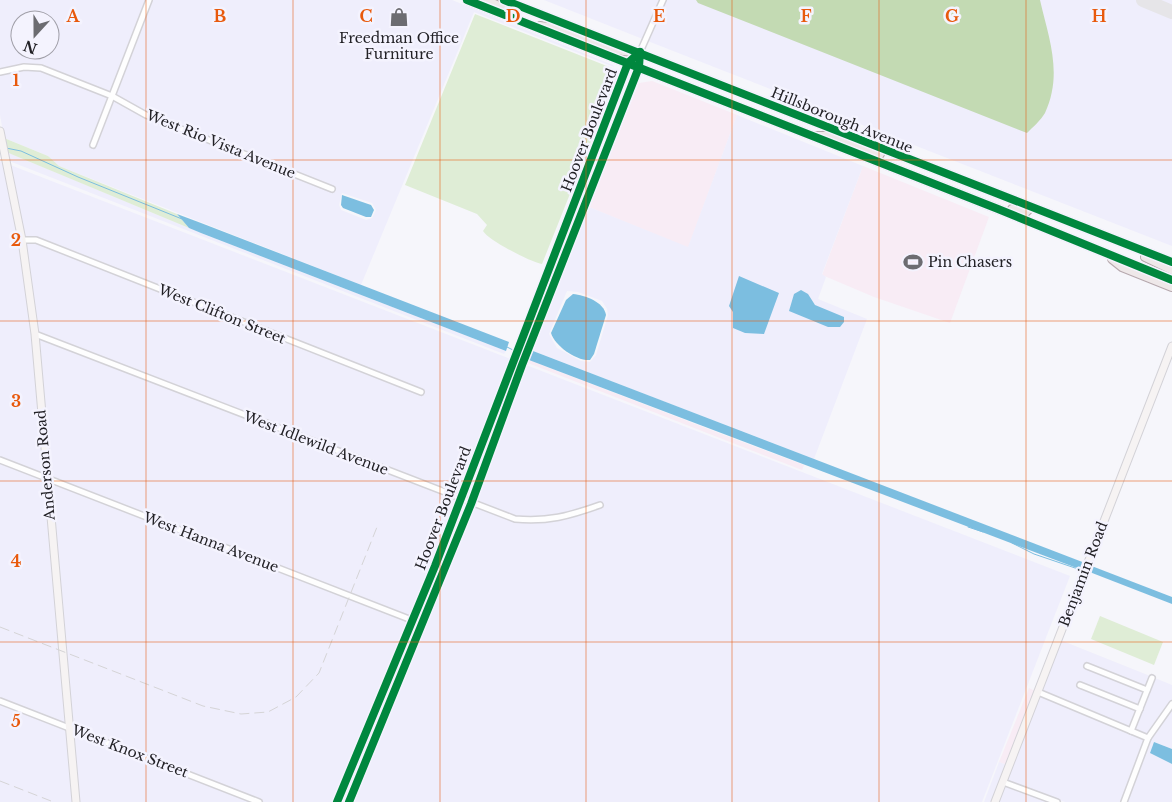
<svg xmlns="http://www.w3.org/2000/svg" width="1172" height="802" viewBox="0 0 1172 802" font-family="'Libre Baskerville',serif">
	<rect width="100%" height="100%" fill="#f6f6fb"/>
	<g fill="#f8ecf5">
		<polygon points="652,81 737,115 688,248 589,207 639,83"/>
		<polygon points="863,166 989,217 950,323 874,297 822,275"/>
		<polygon points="529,360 724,435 804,465 802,470 528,363"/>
		<polygon points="1029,688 1035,691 1007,765 999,762"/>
	</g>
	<g fill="#efeefc" fill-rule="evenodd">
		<path d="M0 0H146L110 93 42 66 23 64 0 69ZM20 20H50V50H20Z"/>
		<path d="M152 0H452L613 65 614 67 474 12 361 285 59 166 48 156 4 138 0 115V75L23 70 41 71 108 98 89 147 94 148 113 100 145 117 333 192 335 187 147 112 115 95ZM342 193 372 203 376 210 372 218 366 220 341 210 339 205Z"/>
		<polygon points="544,0 1172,0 1172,246 668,49"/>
		<path d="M737 115 863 166 822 274 826 277 818 299 867 319 814 459 533 351 589 207 688 247ZM567 291 578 292 602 301 607 309 608 315 596 355 590 362 581 361 557 348 549 334Z"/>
		<polygon points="7,152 201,233 506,351 504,354 9,161"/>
		<polygon points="0,161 1070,576 982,802 0,802"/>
		<polygon points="1060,640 1150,676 1146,686 1086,662 1084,667 1144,692 1139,705 1079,681 1076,686 1137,711 1130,727 1041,690"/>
		<polygon points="1155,678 1172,685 1172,700 1148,734 1135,729"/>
		<polygon points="1039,696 1145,739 1121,802 1065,802 1007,780"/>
		<polygon points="1172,708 1172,749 1154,742 1150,753 1172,764 1172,802 1127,802 1150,739"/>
		<polygon points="999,762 1007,765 992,802 984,802"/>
		<polygon points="1005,785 1050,802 998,802"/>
	</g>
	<g fill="#dfedd6">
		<path d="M475 14 612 68 617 76 542 264C530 262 488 240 483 231L487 225 477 214 405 185Z"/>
		<polygon points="4,138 48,156 59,166 177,214 189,228 11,154 7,152"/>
		<polygon points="1100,616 1163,642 1154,665 1091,639"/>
	</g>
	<path fill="#c3dab3" d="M696 0H1040C1049 39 1063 74 1045 113 1041 120 1033 127 1027 133L698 3Z"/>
	<g fill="#7cbee0">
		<polygon points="342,195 371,205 374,210 371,217 366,217 343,208 341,205"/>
		<polygon points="177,214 201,223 509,342 506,351 201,233 189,228"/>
		<polygon points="739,276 779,293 764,334 745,333 733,328 733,312 729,306"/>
		<polygon points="801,290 808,294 815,305 844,317 844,322 840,327 828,327 789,311 794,294"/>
		<path d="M573 294C585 295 604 302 606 315L594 354 590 360C576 361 555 346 551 333L566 300Z"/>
		<polygon points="533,351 1085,563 1082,570 529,360"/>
		<polygon points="1089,565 1172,597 1172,604 1087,571"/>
		<polygon points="1154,742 1172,749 1172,764 1150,753"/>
	</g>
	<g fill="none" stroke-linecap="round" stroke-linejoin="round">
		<g stroke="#7cbee0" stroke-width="1">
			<polyline points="6,148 21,151 78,177 182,219"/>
			<polyline points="507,347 515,351"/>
			<polyline points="968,527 983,532"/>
			<polyline points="1012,543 1034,554 1081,570"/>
		</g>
		<polyline stroke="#e6e5e8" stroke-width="14" points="1143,0 1172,12"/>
		<g stroke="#d3d2d7" stroke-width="8">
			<g id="street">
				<polyline points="640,52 663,0"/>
				<polyline points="0,72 24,67 41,68 112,96 146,115 332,189"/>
				<polyline points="93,145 149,0"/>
				<polyline points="22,240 36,240 421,392"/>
				<path d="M35 334 515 519C548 522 569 516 600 505"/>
				<polyline points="0,460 422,624"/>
				<polyline points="1087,666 1147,690"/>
				<polyline points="1080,685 1140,709"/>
				<polyline points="1038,692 1148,738"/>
				<polyline points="0,701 259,802"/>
				<polyline points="1131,731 1152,678"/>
				<polyline points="1003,782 1057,802"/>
				<polyline points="1124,802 1148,738 1172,704"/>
			</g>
		</g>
		<g stroke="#d3d2d7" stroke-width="9">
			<g id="secondary">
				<polyline points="0,131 22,240 35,334 76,802"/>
				<polyline points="337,802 435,566 628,63 640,52"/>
				<polyline points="349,802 471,504 522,365 639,67 640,52"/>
				<polyline points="995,802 1172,346"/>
			</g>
		</g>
		<g stroke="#b6a8ad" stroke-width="10">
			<g id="primary">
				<polyline points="467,0 998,209 1172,280"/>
				<polyline points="485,0 499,6 512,3"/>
				<polyline points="504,0 1172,262"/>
				<path d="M540 26C574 29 602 52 636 52"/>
				<polyline points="817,136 831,136 880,154"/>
				<polyline points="1012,209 1025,213 1031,207"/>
				<polyline points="1145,257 1172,270"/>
				<polyline points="1112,259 1122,267 1172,287"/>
			</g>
		</g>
		<use href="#street" stroke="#fefefe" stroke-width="5"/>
		<use href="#secondary" stroke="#f6f3f3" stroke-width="7"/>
		<use href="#primary" stroke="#eee8e9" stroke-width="8"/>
		<g stroke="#d5d4d6" stroke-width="1" stroke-dasharray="10 5" stroke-linecap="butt">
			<polyline points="0,627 203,706 241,714 268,712 296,697 319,673 377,527"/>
			<polyline points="0,781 51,801"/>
		</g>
		<g stroke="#f4f3fe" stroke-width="11">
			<g id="cycleway">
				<polyline points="467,0 998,209 1172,280"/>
				<polyline points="504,0 1172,262"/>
				<polyline points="337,802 435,566 628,63 640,52"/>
				<polyline points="349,802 471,504 522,365 639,67 640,52"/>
			</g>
		</g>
		<use href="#cycleway" stroke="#00873e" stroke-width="8"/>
	</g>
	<path fill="none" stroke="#e8590c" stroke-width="1" stroke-opacity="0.55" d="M146 0V802M293 0V802M440 0V802M586 0V802M732 0V802M879 0V802M1026 0V802M0 160H1172M0 321H1172M0 481H1172M0 642H1172"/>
	<defs>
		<g id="shop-bare" transform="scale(1.5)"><path d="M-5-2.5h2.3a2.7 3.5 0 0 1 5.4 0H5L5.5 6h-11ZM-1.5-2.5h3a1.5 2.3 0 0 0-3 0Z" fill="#6c6c71" stroke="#f4f3fe" stroke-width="2.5" paint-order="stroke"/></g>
		<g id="stadium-bare" transform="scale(1.5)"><path d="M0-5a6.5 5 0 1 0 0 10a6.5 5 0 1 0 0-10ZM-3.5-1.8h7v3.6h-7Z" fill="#6c6c71" stroke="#f4f3fe" stroke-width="2.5" paint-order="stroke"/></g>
	</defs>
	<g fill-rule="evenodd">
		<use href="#shop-bare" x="399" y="17"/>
		<use href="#stadium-bare" x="913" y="262"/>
	</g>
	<g text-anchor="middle" stroke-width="5" stroke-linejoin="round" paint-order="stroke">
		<g font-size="14" fill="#222126" stroke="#f4f3fe">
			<text x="399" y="43">Freedman Office<tspan x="399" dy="16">Furniture</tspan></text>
			<text x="928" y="267" text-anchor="start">Pin Chasers</text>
		</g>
		<g font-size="14" fill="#222126" stroke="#f4f3fe">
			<text transform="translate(842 120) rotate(22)" y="5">Hillsborough Avenue</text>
			<text transform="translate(589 130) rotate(-69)" y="5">Hoover Boulevard</text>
			<text transform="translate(221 144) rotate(22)" y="5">West Rio Vista Avenue</text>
			<text transform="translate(222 314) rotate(22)" y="5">West Clifton Street</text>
			<text transform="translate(316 443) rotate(21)" y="5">West Idlewild Avenue</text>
			<text transform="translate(45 465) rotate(-95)" y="5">Anderson Road</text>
			<text transform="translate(443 508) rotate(-69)" y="5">Hoover Boulevard</text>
			<text transform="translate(211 542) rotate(21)" y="5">West Hanna Avenue</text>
			<text transform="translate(1083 574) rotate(-69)" y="5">Benjamin Road</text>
			<text transform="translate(130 751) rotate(21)" y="5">West Knox Street</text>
		</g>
	</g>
	<g font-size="16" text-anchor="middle" font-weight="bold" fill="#e8590c" stroke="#f4f3fe" stroke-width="5" stroke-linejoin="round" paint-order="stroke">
		<text x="73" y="22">A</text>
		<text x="220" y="22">B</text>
		<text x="366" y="22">C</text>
		<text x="513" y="22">D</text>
		<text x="659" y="22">E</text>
		<text x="806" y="22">F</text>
		<text x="952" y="22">G</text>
		<text x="1099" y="22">H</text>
		<text x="16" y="86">1</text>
		<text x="16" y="246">2</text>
		<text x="16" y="407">3</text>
		<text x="16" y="567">4</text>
		<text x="16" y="727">5</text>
	</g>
	<g transform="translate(35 35) rotate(201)"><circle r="24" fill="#f4f3fe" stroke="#a09fa8"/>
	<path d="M0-4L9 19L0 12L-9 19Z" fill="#6c6c71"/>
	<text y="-8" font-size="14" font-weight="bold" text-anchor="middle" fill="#222126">N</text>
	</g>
</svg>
